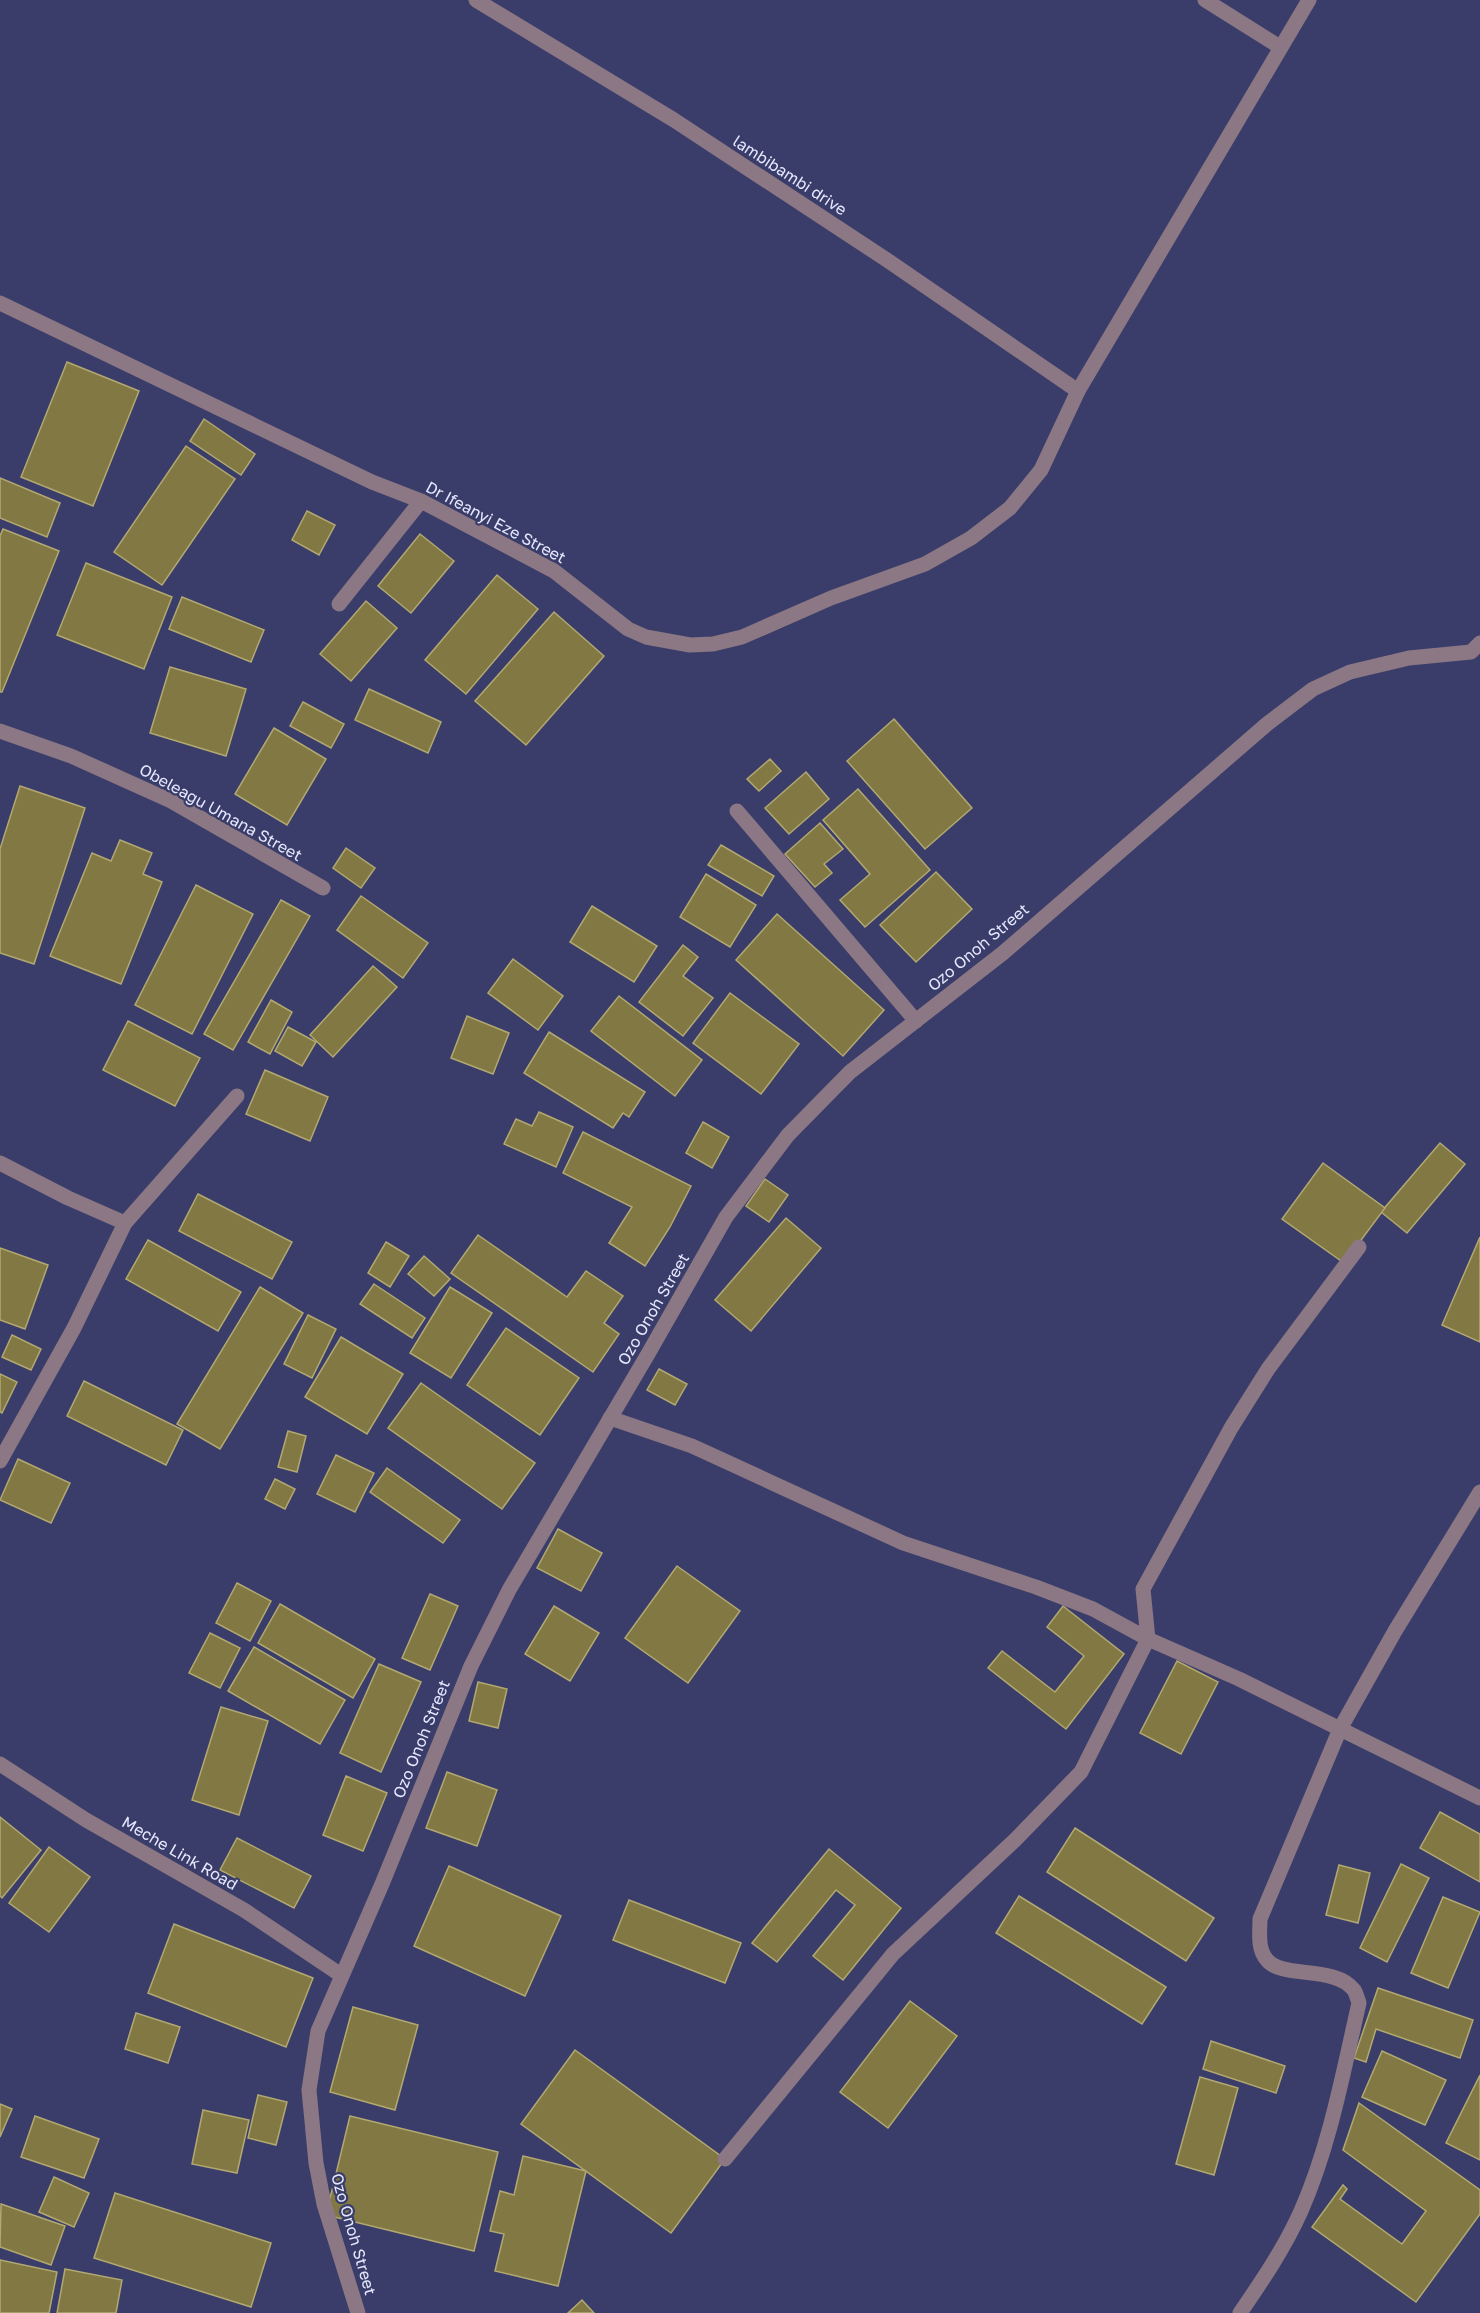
<svg xmlns="http://www.w3.org/2000/svg" width="1480" height="2313" viewBox="0 0 1480 2313" font-family="'Golos Text',sans-serif">
	<rect width="100%" height="100%" fill="#3a3d69"/>
	<g fill="#827843" stroke="#b2a871" stroke-width="1.5">
		<polygon points="67,362 139,391 93,506 21,477"/>
		<polygon points="204,419 255,454 241,475 190,441"/>
		<polygon points="186,446 235,479 162,585 114,552"/>
		<polygon points="0,478 60,503 47,537 0,518"/>
		<polygon points="307,511 335,525 319,555 292,540"/>
		<polygon points="3,529 59,551 2,692 0,692 0,536"/>
		<polygon points="420,534 454,561 411,613 378,586"/>
		<polygon points="86,563 172,597 144,669 57,635"/>
		<polygon points="497,575 538,609 466,694 425,660"/>
		<polygon points="182,597 264,630 251,662 169,629"/>
		<polygon points="366,601 397,628 351,681 320,654"/>
		<polygon points="554,612 604,656 526,745 475,701"/>
		<polygon points="170,667 246,689 226,756 150,733"/>
		<polygon points="369,689 441,722 428,753 355,720"/>
		<polygon points="303,702 344,724 331,748 290,726"/>
		<polygon points="894,719 972,808 925,849 847,761"/>
		<polygon points="274,728 326,759 287,825 235,794"/>
		<polygon points="770,759 781,771 759,791 747,779"/>
		<polygon points="806,772 829,799 789,834 765,808"/>
		<polygon points="20,786 85,808 34,964 0,953 0,849"/>
		<polygon points="858,789 930,870 865,927 840,900 870,874 823,820"/>
		<polygon points="820,823 843,849 824,864 832,873 815,887 785,854"/>
		<polygon points="120,840 152,853 143,874 162,882 121,984 50,956 92,853 111,861"/>
		<polygon points="721,845 774,876 762,896 708,865"/>
		<polygon points="346,848 375,868 361,888 333,868"/>
		<polygon points="936,872 972,909 916,962 880,925"/>
		<polygon points="706,874 756,905 730,947 680,917"/>
		<polygon points="196,885 253,914 192,1034 135,1005"/>
		<polygon points="361,896 428,943 403,978 337,930"/>
		<polygon points="281,900 310,916 233,1050 204,1034"/>
		<polygon points="592,906 657,946 634,982 570,942"/>
		<polygon points="777,914 884,1010 843,1056 736,960"/>
		<polygon points="683,945 698,957 683,976 713,998 683,1036 639,1002"/>
		<polygon points="513,959 563,996 538,1030 488,993"/>
		<polygon points="373,966 397,987 333,1057 310,1035"/>
		<polygon points="730,993 799,1044 761,1094 693,1043"/>
		<polygon points="619,996 702,1060 675,1096 591,1031"/>
		<polygon points="271,1000 292,1012 270,1054 248,1042"/>
		<polygon points="467,1016 509,1033 493,1074 451,1058"/>
		<polygon points="128,1021 200,1058 175,1106 103,1070"/>
		<polygon points="288,1027 316,1042 302,1066 275,1051"/>
		<polygon points="549,1032 645,1092 629,1117 623,1113 613,1128 524,1073"/>
		<polygon points="265,1070 328,1097 310,1141 246,1114"/>
		<polygon points="539,1112 573,1127 556,1167 504,1144 516,1119 532,1126"/>
		<polygon points="703,1122 729,1137 712,1168 686,1153"/>
		<polygon points="583,1132 691,1186 670,1227 645,1266 609,1243 632,1207 563,1173"/>
		<polygon points="1440,1143 1465,1164 1407,1233 1381,1212"/>
		<polygon points="1323,1163 1385,1208 1344,1263 1282,1219"/>
		<polygon points="765,1179 788,1195 769,1222 746,1206"/>
		<polygon points="198,1194 292,1242 272,1279 179,1231"/>
		<polygon points="786,1218 821,1248 751,1331 715,1300"/>
		<polygon points="478,1235 567,1297 586,1271 623,1296 604,1323 619,1334 593,1372 451,1273"/>
		<polygon points="1480,1237 1480,1342 1442,1325"/>
		<polygon points="148,1240 241,1292 218,1331 126,1279"/>
		<polygon points="386,1242 409,1256 390,1287 368,1273"/>
		<polygon points="0,1248 48,1265 25,1329 0,1320"/>
		<polygon points="424,1256 450,1279 434,1296 408,1274"/>
		<polygon points="374,1284 425,1318 412,1338 360,1304"/>
		<polygon points="260,1287 303,1313 220,1449 177,1424"/>
		<polygon points="450,1287 492,1313 451,1378 410,1353"/>
		<polygon points="308,1315 336,1329 312,1378 284,1364"/>
		<polygon points="506,1328 579,1378 540,1435 467,1385"/>
		<polygon points="12,1335 41,1349 31,1370 2,1357"/>
		<polygon points="341,1337 403,1374 367,1434 305,1397"/>
		<polygon points="659,1369 687,1384 675,1405 647,1390"/>
		<polygon points="0,1374 17,1382 2,1413 0,1412"/>
		<polygon points="84,1381 183,1430 166,1465 67,1416"/>
		<polygon points="421,1383 535,1463 502,1509 388,1428"/>
		<polygon points="288,1431 306,1436 297,1472 278,1467"/>
		<polygon points="336,1455 374,1473 355,1512 317,1494"/>
		<polygon points="18,1459 70,1483 51,1523 0,1500"/>
		<polygon points="387,1468 460,1520 443,1543 370,1492"/>
		<polygon points="275,1479 295,1489 285,1509 265,1499"/>
		<polygon points="558,1529 602,1553 581,1591 537,1568"/>
		<polygon points="677,1566 740,1611 688,1683 625,1638"/>
		<polygon points="237,1583 271,1601 250,1641 216,1623"/>
		<polygon points="430,1594 458,1606 430,1670 402,1658"/>
		<polygon points="280,1604 375,1659 353,1698 258,1643"/>
		<polygon points="554,1606 599,1633 570,1681 525,1654"/>
		<polygon points="1063,1606 1124,1654 1066,1729 988,1668 1002,1651 1055,1692 1084,1656 1047,1627"/>
		<polygon points="210,1633 240,1648 220,1688 189,1673"/>
		<polygon points="254,1647 345,1700 320,1744 228,1691"/>
		<polygon points="1177,1661 1218,1682 1181,1754 1140,1733"/>
		<polygon points="379,1664 421,1682 381,1772 340,1753"/>
		<polygon points="478,1682 507,1689 498,1728 469,1721"/>
		<polygon points="221,1707 268,1721 239,1815 192,1800"/>
		<polygon points="447,1772 497,1790 477,1846 426,1828"/>
		<polygon points="346,1776 387,1793 363,1851 323,1835"/>
		<polygon points="1440,1812 1480,1834 1480,1882 1420,1848"/>
		<polygon points="0,1817 41,1850 2,1898 0,1896"/>
		<polygon points="1075,1828 1214,1918 1186,1961 1047,1872"/>
		<polygon points="237,1838 311,1876 294,1908 220,1870"/>
		<polygon points="49,1847 90,1877 49,1932 9,1903"/>
		<polygon points="829,1849 901,1908 843,1980 813,1956 855,1905 836,1890 777,1962 752,1943"/>
		<polygon points="1401,1864 1429,1878 1387,1962 1360,1948"/>
		<polygon points="1339,1865 1370,1873 1358,1923 1326,1915"/>
		<polygon points="449,1866 561,1916 525,1996 414,1946"/>
		<polygon points="1019,1896 1166,1987 1142,2024 996,1933"/>
		<polygon points="1443,1897 1480,1912 1448,1988 1411,1973"/>
		<polygon points="629,1900 741,1943 725,1983 613,1940"/>
		<polygon points="174,1924 313,1978 286,2047 148,1993"/>
		<polygon points="1378,1988 1473,2020 1460,2058 1376,2029 1366,2062 1354,2058"/>
		<polygon points="910,2001 957,2036 888,2128 840,2092"/>
		<polygon points="353,2007 418,2025 395,2110 330,2092"/>
		<polygon points="136,2013 180,2027 168,2063 125,2049"/>
		<polygon points="1211,2041 1285,2066 1276,2093 1203,2069"/>
		<polygon points="575,2050 725,2159 671,2233 521,2124"/>
		<polygon points="1382,2051 1446,2080 1425,2125 1362,2097"/>
		<polygon points="1480,2075 1480,2160 1446,2143"/>
		<polygon points="1200,2077 1238,2088 1214,2175 1176,2164"/>
		<polygon points="258,2095 287,2102 276,2145 248,2138"/>
		<polygon points="1359,2103 1480,2190 1480,2214 1416,2302 1312,2227 1343,2185 1347,2189 1340,2199 1402,2244 1426,2211 1343,2150"/>
		<polygon points="0,2104 12,2109 0,2137"/>
		<polygon points="203,2110 249,2120 237,2173 192,2164"/>
		<polygon points="35,2116 99,2139 84,2178 21,2157"/>
		<polygon points="350,2116 498,2152 474,2251 326,2215"/>
		<polygon points="523,2156 586,2171 558,2286 495,2271 504,2234 490,2231 500,2191 514,2195"/>
		<polygon points="54,2177 89,2193 74,2227 39,2212"/>
		<polygon points="115,2193 271,2243 251,2307 94,2258"/>
		<polygon points="1,2204 65,2226 51,2265 0,2247"/>
		<polygon points="0,2260 57,2272 49,2313 0,2313"/>
		<polygon points="65,2269 122,2280 116,2313 57,2313"/>
		<polygon points="582,2300 594,2313 568,2313"/>
	</g>
	<g fill="none" stroke-linecap="round" stroke-linejoin="round">
		<g stroke="#8c7784" stroke-width="15">
			<polyline points="476,0 674,120 887,260 1078,391"/>
			<polyline points="1205,0 1280,47"/>
			<polyline points="0,303 372,482 421,501 554,571 628,629 646,637 690,645 713,644 742,637 831,598 925,564 971,538 1010,508 1041,470 1078,391 1309,0"/>
			<polyline points="339,604 421,501"/>
			<polyline points="0,731 71,756 171,801 323,888"/>
			<polyline points="737,811 916,1021"/>
			<polyline points="0,1163 68,1198 125,1223"/>
			<polyline points="610,1418 692,1446 903,1543 1036,1587 1093,1609 1148,1639 1239,1679 1480,1798"/>
			<polyline points="0,1461 74,1328 125,1223 237,1096"/>
			<polyline points="0,1764 86,1820 244,1910 341,1975"/>
			<polyline points="725,2159 893,1954 1015,1840 1081,1772 1148,1639 1143,1589 1231,1428 1268,1369 1359,1247"/>
			<polyline points="358,2313 324,2204 316,2163 309,2090 318,2031 382,1884 471,1666 509,1590 648,1354 726,1217 788,1135 850,1072 1003,953 1267,724 1313,689 1350,672 1409,658 1471,652 1480,643"/>
			<path d="M1240 2313C1262 2281 1285 2247 1301 2211 1330 2145 1343 2073 1359 2003 1358 2000 1356 1993 1354 1990 1335 1965 1282 1979 1267 1960 1257 1949 1260 1932 1260 1919L1340 1729 1395 1631 1480 1492"/>
		</g>
	</g>
	<g text-anchor="middle" stroke-width="4.5" stroke-linejoin="round" paint-order="stroke">
		<g font-size="16" fill="#e5e8fe" stroke="#3a3d69">
			<text transform="translate(790 175) rotate(33)" y="6">lambibambi drive</text>
			<text transform="translate(496 522) rotate(28)" y="6">Dr Ifeanyi Eze Street</text>
			<text transform="translate(221 812) rotate(29)" y="6">Obeleagu Umana Street</text>
			<text transform="translate(978 947) rotate(-40)" y="6">Ozo Onoh Street</text>
			<text transform="translate(653 1309) rotate(-60)" y="6">Ozo Onoh Street</text>
			<text transform="translate(421 1739) rotate(-68)" y="6">Ozo Onoh Street</text>
			<text transform="translate(180 1853) rotate(30)" y="6">Meche Link Road</text>
			<text transform="translate(354 2234) rotate(74)" y="6">Ozo Onoh Street</text>
		</g>
	</g>
</svg>
